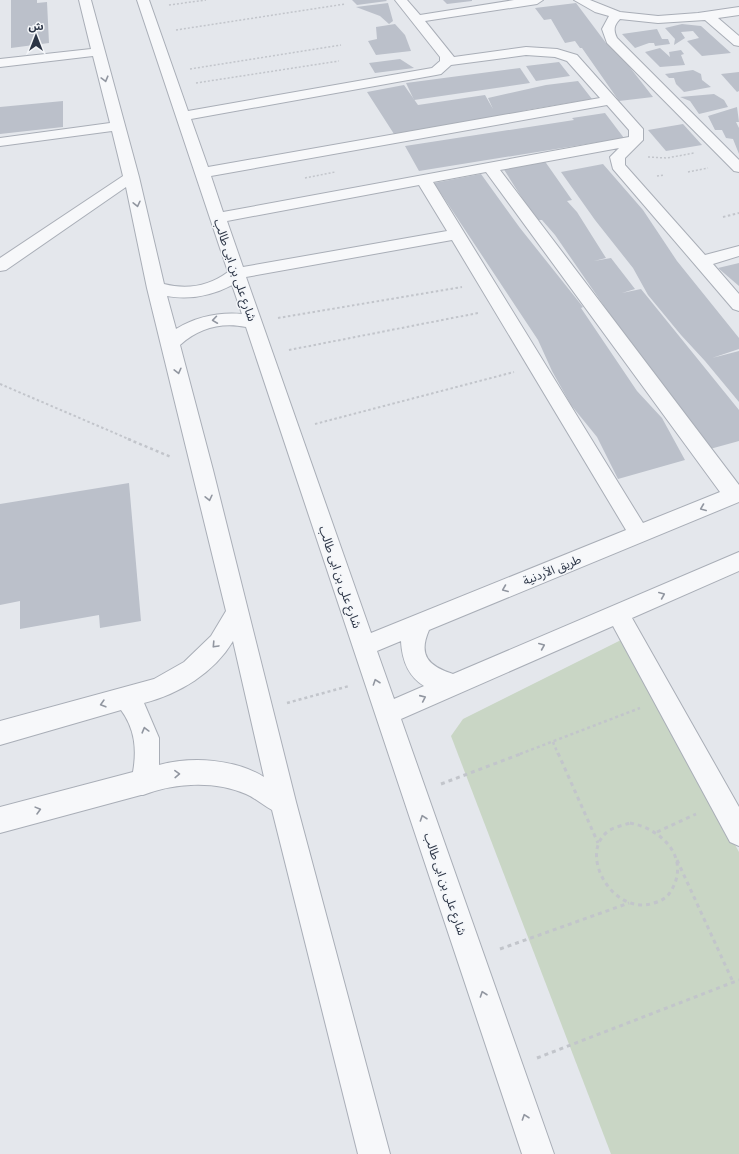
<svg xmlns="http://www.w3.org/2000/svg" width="739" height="1154" viewBox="0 0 739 1154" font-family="'Roboto Condensed','Noto Sans Arabic',sans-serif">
	<rect width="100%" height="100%" fill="#e4e7ec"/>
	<polygon fill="#c9d6c5" points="623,639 739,852 739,1154 611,1154 451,736 463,719"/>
	<g fill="#bbc0ca">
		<polygon points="11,0 37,0 37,3 47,2 49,43 11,48"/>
		<polygon points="352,0 386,0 387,1 357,5"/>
		<polygon points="443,0 472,0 472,1 447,4"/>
		<polygon points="388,3 393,21 389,24 380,16 356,7"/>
		<polygon points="576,3 606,43 611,43 653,97 619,101 582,48 580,48 575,41 565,43 551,19 544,20 535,8"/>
		<polygon points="395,24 405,35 411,51 376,55 368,41 377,39 376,27"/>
		<polygon points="682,24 701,26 731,53 702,56 687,41 699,38 693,31 681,32 685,38 674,45 675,39 665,28"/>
		<polygon points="657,29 662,39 668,39 670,44 655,46 654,43 649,43 635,48 622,34"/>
		<polygon points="660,48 670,57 669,52 681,50 684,54 681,55 685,65 660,67 645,52"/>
		<polygon points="400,59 414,68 375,73 369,63"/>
		<polygon points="559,62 570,76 536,81 526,66"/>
		<polygon points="520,68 530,83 414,100 406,83"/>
		<polygon points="693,70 701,74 702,80 711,87 684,92 676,84 674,78 669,78 665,74"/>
		<polygon points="739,72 739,91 737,92 721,74"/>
		<polygon points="578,81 592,99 527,110 498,117 394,134 367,92 404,85 418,105 485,95 493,109 488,98 546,85"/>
		<polygon points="714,94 724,100 728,107 699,114 690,101 680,97"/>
		<polygon points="63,101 63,127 0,134 0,107"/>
		<polygon points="737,107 739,122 736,122 739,128 739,154 733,139 726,138 722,130 715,130 708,116"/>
		<polygon points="605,113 624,138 419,171 405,146 574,120 572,118"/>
		<polygon points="683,124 702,145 666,151 648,130"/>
		<polygon points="544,160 572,200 567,201 577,212 606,258 594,261 611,258 635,289 622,293 641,289 739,410 739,441 710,449 620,329 555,235 542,220 536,220 503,168"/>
		<polygon points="603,164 643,210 677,261 739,338 739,349 712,358 739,351 739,402 705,361 681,335 648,295 633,268 595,220 561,172"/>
		<polygon points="481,174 520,228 583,307 581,308 637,391 662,418 685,460 618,479 597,437 571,405 552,371 538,340 434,183"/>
		<polygon points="739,263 739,286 718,268"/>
		<polygon points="129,483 141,621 100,628 99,615 20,629 20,601 0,605 0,504"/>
	</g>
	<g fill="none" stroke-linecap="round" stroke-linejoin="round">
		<g stroke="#a9aeb7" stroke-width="2">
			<g id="minor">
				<path d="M79 0H91L139 177 164 284C187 290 209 286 228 272L137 0H149L188 111 432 68 440 61V57L395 0H407L420 15 514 0H543L537 4 425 21 454 57 526 47 557 49 577 55 643 129V140L625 158V165L705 255 739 246V256L713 264 739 294V311L733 309 613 169 610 157 619 148 500 170 739 485V502L429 630C418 655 428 666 453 674L739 552V571L632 618 739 807V846L730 842 613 626 401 719 554 1154H522L246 327C221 322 199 328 180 345L213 470 296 802 390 1154H358L272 810C263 805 255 798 246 794 214 780 174 783 143 795H141L0 833V807L133 772C137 749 135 729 121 710L0 745V721L154 679 184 662 211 636 226 611 147 288 126 187 6 270 0 271V258L123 176 112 131 0 146V138L110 123 93 56 0 67V59L91 49ZM526 55 555 57 567 61 600 98 208 167 191 119 436 75 441 74 451 65ZM607 105 629 130V137L223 212 211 176ZM486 172 720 492 643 523 433 182ZM419 185 447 231 243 267 227 221ZM452 240 626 530 371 633 246 277ZM232 285 242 314C218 312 196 317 176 329L167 296C190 300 211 296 232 285ZM233 641 264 777C235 759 192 756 159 765V738L144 703C179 694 214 673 233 641ZM401 641C402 660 408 676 424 686L394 699 377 651Z"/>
				<path d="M574 0H590L620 12 658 16 698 13 739 7V15L718 18 739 36V46L734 45 705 20 658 23 620 19C614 25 613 30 617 38L739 160V172L734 171 607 43 602 29 609 16 595 12Z"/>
			</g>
		</g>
		<g stroke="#c2c5cb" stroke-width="1.5" stroke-dasharray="2 2" stroke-linecap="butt">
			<polyline points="169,5 206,0"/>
			<polyline points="176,30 345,4"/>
			<polyline points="190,69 341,45"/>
			<polyline points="196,83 339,61"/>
			<polyline points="648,157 667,158 694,153"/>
			<polyline points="688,172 708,168"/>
			<polyline points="657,176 664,175"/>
			<polyline points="305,178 335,172"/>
		</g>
		<g stroke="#c2c5cb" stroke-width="2" stroke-dasharray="2.5 2.5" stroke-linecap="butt">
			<polyline points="723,217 739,213"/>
			<polyline points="278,318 462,287"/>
			<polyline points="289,350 478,313"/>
			<polyline points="0,384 131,440"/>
			<polyline points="315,424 514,372"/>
		</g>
		<g stroke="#c2c5cb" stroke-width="2.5" stroke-dasharray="3 3" stroke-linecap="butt">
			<polyline points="128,439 171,457"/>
			<polyline points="287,703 349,686"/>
			<polyline points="553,742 558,754"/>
			<polyline points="520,754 640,708"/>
		</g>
		<g stroke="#c2c5cb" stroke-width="3" stroke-dasharray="4 4" stroke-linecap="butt">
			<polyline points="558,753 598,843"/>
			<polyline points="441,784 523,753"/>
			<path d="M630 823C662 829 691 858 671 891 667 898 661 901 654 903 612 917 576 851 610 830 615 827 624 825 630 823Z"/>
			<polyline points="657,832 696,814"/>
			<polyline points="677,860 733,982"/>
			<polyline points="500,949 629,903"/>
			<polyline points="537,1058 739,980"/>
		</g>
		<use href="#minor" fill="#f7f8fa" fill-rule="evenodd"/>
	</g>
	<defs><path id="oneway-chevron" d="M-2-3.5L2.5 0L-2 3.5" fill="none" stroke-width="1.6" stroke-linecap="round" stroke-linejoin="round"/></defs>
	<g stroke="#9196a0">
		<use href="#oneway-chevron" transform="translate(105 79) rotate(75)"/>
		<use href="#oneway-chevron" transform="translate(137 204) rotate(77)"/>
		<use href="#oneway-chevron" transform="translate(215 320) rotate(172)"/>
		<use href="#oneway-chevron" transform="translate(178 371) rotate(76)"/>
		<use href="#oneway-chevron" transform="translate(209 498) rotate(77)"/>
		<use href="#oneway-chevron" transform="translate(703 508) rotate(158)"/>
		<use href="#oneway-chevron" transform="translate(505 589) rotate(158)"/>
		<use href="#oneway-chevron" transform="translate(662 595) rotate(-23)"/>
		<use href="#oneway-chevron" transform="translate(215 645) rotate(133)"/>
		<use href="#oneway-chevron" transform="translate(542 646) rotate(-23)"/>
		<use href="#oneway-chevron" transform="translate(376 682) rotate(-109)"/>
		<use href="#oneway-chevron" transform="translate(423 698) rotate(-24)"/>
		<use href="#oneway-chevron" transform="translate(103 704) rotate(164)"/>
		<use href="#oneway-chevron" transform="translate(145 730) rotate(-105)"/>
		<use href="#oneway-chevron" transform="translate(177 774) rotate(-2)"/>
		<use href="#oneway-chevron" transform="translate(38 810) rotate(-15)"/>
		<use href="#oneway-chevron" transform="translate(423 818) rotate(-109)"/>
		<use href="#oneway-chevron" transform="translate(483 994) rotate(-109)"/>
		<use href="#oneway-chevron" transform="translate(525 1117) rotate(-109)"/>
	</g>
	<g text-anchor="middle" stroke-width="3" stroke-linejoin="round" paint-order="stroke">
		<g font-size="12" fill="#2b3445" stroke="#f4f6f9">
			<text transform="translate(235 270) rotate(71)" y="4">شارع على بن ابى طالب</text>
			<text transform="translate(552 570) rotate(-22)" y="4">طريق الأردنية</text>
			<text transform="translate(340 577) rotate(71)" y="4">شارع على بن ابى طالب</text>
			<text transform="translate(445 884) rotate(71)" y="4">شارع على بن ابى طالب</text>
		</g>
	</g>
	<g transform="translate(36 36)" stroke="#f4f6f9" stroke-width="3" paint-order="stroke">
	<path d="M0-3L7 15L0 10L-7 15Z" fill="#2b3445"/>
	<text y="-6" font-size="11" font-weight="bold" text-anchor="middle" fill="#2b3445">ش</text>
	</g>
</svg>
